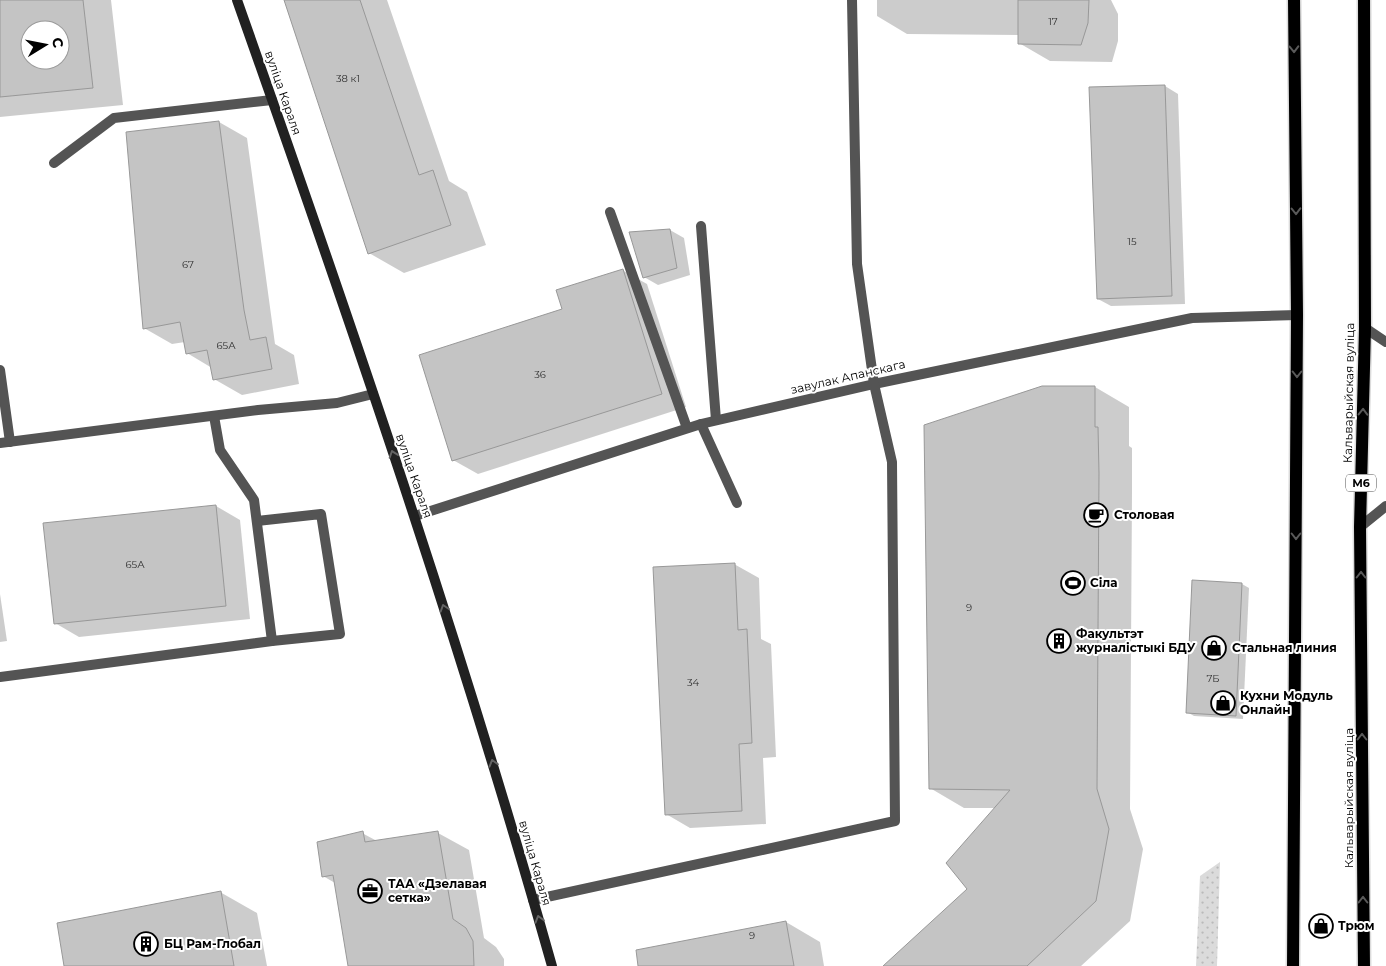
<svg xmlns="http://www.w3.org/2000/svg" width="1386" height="966" viewBox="0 0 1386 966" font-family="Montserrat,sans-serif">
	<defs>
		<pattern id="grass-dots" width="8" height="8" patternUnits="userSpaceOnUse" patternTransform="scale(1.25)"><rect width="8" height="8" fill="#dbdbdb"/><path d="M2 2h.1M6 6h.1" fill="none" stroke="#bababa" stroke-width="1.8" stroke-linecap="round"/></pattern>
	</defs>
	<rect width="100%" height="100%" fill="#fff"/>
	<polygon fill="url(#grass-dots)" points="1220,862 1217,966 1196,966 1200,876"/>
	<g fill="#0003" fill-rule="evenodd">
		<path d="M0 0H111L123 105 0 117ZM30 30H60V60H30Z"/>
		<polygon points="285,0 387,0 449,181 467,192 486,245 404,273 369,253"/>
		<polygon points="877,0 1111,0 1118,14 1118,41 1112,62 1050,61 1019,43 1019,35 907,34 877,16"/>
		<polygon points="1165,86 1178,94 1185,304 1111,306 1098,299"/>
		<polygon points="219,122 247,138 275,344 294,355 299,384 242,395 214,379 212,368 187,353 185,342 172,344 144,328"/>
		<polygon points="670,230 684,238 690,275 658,285 644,277"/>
		<polygon points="622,270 647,284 686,407 478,474 453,460 563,310"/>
		<polygon points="1042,387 1095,387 1129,407 1129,446 1132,448 1132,493 1130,809 1143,849 1130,921 1081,966 885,966 969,889 996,808 964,808 930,788"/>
		<polygon points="216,506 240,520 250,619 79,637 55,623"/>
		<polygon points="734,564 759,578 761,639 771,644 776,757 763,758 766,824 690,828 666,814"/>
		<polygon points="1193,581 1242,584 1249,588 1243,719 1194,716 1187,712"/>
		<polygon points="0,594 7,641 0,642"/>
		<polygon points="362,833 377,841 438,833 469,850 484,938 496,947 504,959 504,966 349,966 335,883 323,876"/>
		<polygon points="220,892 257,913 267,966 66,966"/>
		<polygon points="786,922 820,942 824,966 647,966"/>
	</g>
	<g fill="#c4c4c4" stroke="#989898" fill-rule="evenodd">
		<path d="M0 0H83L93 88 0 97ZM30 30H60V60H30Z"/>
		<polygon points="284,0 360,0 419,175 433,170 451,225 368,254"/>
		<polygon points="1018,0 1089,0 1088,23 1081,45 1018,44"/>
		<polygon points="1165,85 1172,296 1097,299 1089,87"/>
		<polygon points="219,121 244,310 250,340 266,337 272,369 213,380 207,350 186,354 180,322 143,329 126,132"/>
		<polygon points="670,229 677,268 643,278 629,232"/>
		<polygon points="623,269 662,394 452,461 419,355 562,309 556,290"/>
		<polygon points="1042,386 1095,386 1095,427 1098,427 1099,473 1097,789 1109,829 1096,901 1027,966 883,966 967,889 946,863 1010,790 929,789 924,425"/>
		<polygon points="216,505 226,606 54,624 43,523"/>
		<polygon points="735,563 738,630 747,629 752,743 739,744 742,811 665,815 653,567"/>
		<polygon points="1192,580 1242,583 1236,716 1186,713"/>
		<polygon points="363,831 365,842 438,831 453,919 466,928 473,941 474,966 348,966 333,875 322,877 317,842"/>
		<polygon points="221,891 234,966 64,966 57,923"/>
		<polygon points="786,921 794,966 638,966 636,950"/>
	</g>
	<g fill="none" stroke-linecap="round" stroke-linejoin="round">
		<g stroke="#dbdbdb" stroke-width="15">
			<g id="primary">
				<polyline points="1293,966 1297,315 1294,0"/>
				<polyline points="1364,966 1360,527 1365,328 1364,0"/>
			</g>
		</g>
		<g stroke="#545454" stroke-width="10">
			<polyline points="54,163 114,118 272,100"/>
			<polyline points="610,212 687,428"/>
			<polyline points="701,226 716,420"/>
			<polyline points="1365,328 1386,342"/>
			<polyline points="0,370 10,442"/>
			<polyline points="701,424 737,503"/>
			<polyline points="0,443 258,410 337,403 373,394"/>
			<polyline points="415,516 701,424 874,384 1192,318 1297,315"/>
			<polyline points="257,521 321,514 340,634 272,641"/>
			<polyline points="1360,527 1386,506"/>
			<polyline points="0,677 272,641 254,500 220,450 214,416"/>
			<polyline points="533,900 895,821 892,462 874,384 857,264 852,0"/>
		</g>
		<path stroke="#212121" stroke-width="10" d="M237 0C350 320 460 640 552 966"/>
		<use href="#primary" stroke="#000" stroke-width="12"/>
	</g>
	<defs><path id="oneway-chevron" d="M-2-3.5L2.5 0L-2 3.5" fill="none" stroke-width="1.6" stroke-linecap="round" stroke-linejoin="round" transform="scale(1.25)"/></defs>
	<g stroke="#595959">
		<use href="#oneway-chevron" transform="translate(1294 49) rotate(89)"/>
		<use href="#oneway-chevron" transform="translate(1296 211) rotate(89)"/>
		<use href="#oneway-chevron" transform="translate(1297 374) rotate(90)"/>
		<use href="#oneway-chevron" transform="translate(1363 412) rotate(-89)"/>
		<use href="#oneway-chevron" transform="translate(1296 536) rotate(90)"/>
		<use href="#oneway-chevron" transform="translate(1361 575) rotate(-90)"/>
		<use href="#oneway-chevron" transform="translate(1362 737) rotate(-90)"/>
		<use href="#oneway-chevron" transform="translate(1363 900) rotate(-90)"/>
	</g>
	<g stroke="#646464">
		<use href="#oneway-chevron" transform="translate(393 454) rotate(-109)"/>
		<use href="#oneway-chevron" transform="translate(444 608) rotate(-108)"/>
		<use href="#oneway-chevron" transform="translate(493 763) rotate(-106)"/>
		<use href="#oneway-chevron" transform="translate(539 919) rotate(-106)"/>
	</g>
	<defs>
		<g id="cafe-ring" transform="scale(1.25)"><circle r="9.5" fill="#fff" stroke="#000" stroke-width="1.5"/><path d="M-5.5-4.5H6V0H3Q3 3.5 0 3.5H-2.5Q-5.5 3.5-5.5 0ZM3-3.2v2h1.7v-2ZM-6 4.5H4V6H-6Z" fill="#000"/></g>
		<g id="stadium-ring" transform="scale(1.25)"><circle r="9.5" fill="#fff" stroke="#000" stroke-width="1.5"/><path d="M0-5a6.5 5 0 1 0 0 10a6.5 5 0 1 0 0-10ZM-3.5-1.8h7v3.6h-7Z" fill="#000"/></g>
		<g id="building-ring" transform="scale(1.25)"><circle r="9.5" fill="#fff" stroke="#000" stroke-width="1.5"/><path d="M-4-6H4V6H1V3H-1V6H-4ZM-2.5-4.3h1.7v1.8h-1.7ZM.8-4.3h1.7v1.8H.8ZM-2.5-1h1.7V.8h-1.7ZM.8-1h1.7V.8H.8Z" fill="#000"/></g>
		<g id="shop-ring" transform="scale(1.25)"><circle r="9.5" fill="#fff" stroke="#000" stroke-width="1.5"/><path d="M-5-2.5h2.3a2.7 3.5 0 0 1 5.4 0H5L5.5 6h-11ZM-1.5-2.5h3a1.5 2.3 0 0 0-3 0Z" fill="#000"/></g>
		<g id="office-ring" transform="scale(1.25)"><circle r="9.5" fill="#fff" stroke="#000" stroke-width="1.5"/><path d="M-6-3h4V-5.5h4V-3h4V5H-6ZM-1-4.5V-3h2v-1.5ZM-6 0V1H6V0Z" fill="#000"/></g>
	</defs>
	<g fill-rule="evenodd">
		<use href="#cafe-ring" x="1096" y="515"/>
		<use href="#stadium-ring" x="1073" y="583"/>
		<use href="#building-ring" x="1059" y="641"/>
		<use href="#shop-ring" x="1214" y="648"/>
		<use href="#shop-ring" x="1223" y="703"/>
		<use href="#office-ring" x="370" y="891"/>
		<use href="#shop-ring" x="1321" y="926"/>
		<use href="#building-ring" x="146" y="944"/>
	</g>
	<g text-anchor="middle" stroke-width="4" stroke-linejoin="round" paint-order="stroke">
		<g font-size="10" fill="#313131">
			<text x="1053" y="25">17</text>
			<text x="348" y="82">38 к1</text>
			<text x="1132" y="245">15</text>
			<text x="188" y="268">67</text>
			<text x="226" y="349">65А</text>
			<text x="540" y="378">36</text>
			<text x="135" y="568">65А</text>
			<text x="969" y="611">9</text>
			<text x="1213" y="682">7Б</text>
			<text x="693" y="686">34</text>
			<text x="752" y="939">9</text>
		</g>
		<rect fill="#fff" stroke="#4c4c4c" stroke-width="1" x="1346" y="474.5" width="30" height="17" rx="4"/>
		<g font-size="11" font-weight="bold" fill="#000">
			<text x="1361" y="487">М6</text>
		</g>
		<g font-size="12" fill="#000" stroke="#fff">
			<text transform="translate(283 93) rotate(71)" y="4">вуліца Караля</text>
			<text transform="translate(848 377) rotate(-13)" y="4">завулак Апанскага</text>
			<text transform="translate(1349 393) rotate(-89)" y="4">Кальварыйская вуліца</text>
			<text transform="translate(414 476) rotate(71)" y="4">вуліца Караля</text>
			<text transform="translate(1349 798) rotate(-90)" y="4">Кальварыйская вуліца</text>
			<text transform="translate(535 863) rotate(74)" y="4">вуліца Караля</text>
		</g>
		<g font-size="12" font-weight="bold" fill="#000" stroke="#fff" text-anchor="start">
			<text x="1114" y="519">Столовая</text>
			<text x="1090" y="587">Сіла</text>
			<text x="1076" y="638">Факультэт<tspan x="1076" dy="14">журналістыкі БДУ</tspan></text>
			<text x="1232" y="652">Стальная линия</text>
			<text x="1240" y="700">Кухни Модуль<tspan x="1240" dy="14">Онлайн</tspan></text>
			<text x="388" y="888">ТАА «Дзелавая<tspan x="388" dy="14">сетка»</tspan></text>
			<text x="1338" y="930">Трюм</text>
			<text x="164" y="948">БЦ Рам-Глобал</text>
		</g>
	</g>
	<g transform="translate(45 45) rotate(80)"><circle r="24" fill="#ffffff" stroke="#999999"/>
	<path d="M0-4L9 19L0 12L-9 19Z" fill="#000000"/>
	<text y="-8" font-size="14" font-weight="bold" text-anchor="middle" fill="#000000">С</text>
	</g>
</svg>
